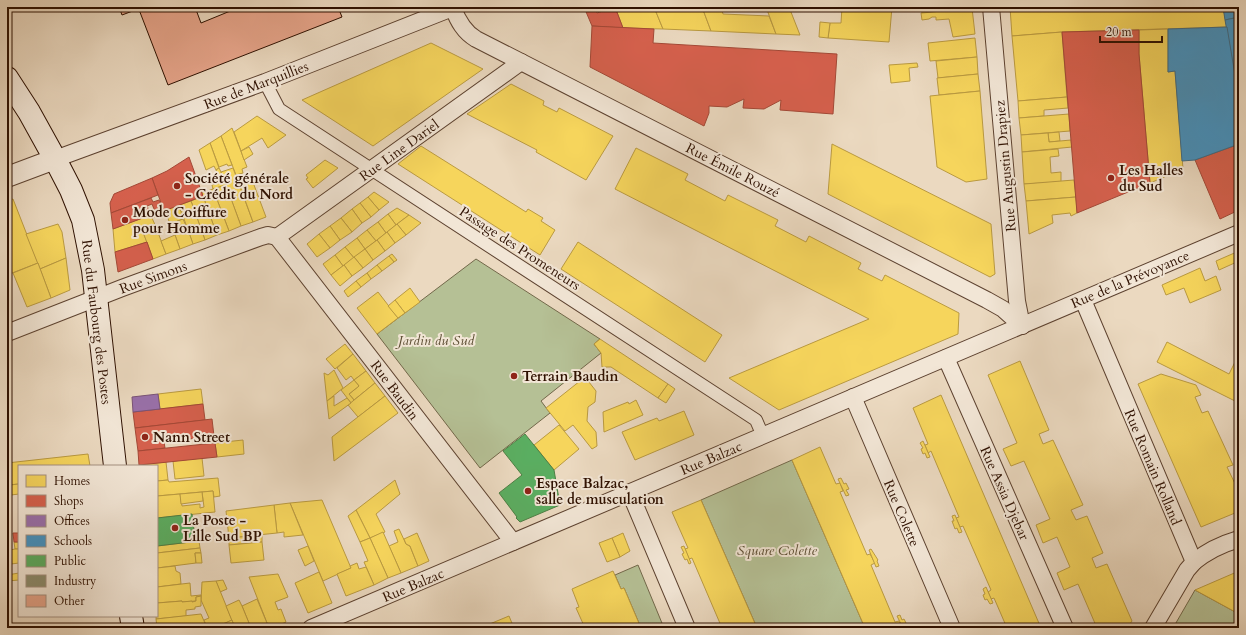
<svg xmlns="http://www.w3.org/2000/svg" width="1246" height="635" viewBox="0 0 1246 635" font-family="Cardo,serif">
	<rect width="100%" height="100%" fill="#ebd9c0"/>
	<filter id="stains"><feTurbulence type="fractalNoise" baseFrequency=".005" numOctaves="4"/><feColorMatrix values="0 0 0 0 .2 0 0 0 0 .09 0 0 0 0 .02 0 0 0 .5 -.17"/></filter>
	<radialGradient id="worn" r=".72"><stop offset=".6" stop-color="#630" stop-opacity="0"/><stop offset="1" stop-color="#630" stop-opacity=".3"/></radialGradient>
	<g fill="#b5c095" stroke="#72684a">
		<polygon points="476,259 600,339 594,344 601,353 541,401 550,413 480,468 377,334"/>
		<polygon points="792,460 865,628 757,628 701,500"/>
		<polygon points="638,565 664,628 641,628 624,588 621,589 615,575"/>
		<polygon points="1195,590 1239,614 1239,628 1173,628"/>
	</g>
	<g fill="#f6d55c" stroke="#ba9a40">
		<polygon points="615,7 654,7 663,29 623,28"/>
		<polygon points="654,7 702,7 711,31 663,29"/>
		<polygon points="702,7 721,7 723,14 769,16 776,34 711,31"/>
		<polygon points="766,7 789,7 800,35 776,34"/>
		<polygon points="842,7 892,7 889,42 828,38 830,23 841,23"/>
		<polygon points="922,7 972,7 972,8 922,13"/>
		<polygon points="1010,7 1223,7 1227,27 1062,32 1012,36"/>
		<polygon points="972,8 975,34 953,37 949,19 936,20 936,17 932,17 929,19 922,20 921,13 922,13"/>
		<polygon points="820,22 830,23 828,38 819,37"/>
		<polygon points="1168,29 1168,72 1175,71 1183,169 1150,183 1139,54 1139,30"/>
		<polygon points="1062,32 1067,97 1018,101 1012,36"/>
		<polygon points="975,38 977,57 930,61 928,43"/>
		<polygon points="431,43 483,69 373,146 302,100"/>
		<polygon points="977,57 978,74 938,78 936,61"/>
		<polygon points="917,63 918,67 909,68 910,81 891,83 889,65"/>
		<polygon points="978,74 980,91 939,95 937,78"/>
		<polygon points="511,84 544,101 543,105 557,112 559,108 613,136 586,180 536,152 537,150 467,114"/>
		<polygon points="980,91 987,179 966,182 937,167 930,96"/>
		<polygon points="1067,97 1068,108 1044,110 1044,116 1019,118 1018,101"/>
		<polygon points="1069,114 1070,131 1021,135 1019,118"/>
		<polygon points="257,116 286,135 268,148 262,138 241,151 234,132"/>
		<polygon points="232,128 247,167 242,169 243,173 236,175 221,136"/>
		<polygon points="1059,132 1060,141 1049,142 1048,133"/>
		<polygon points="1048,133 1049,142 1071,140 1072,147 1022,152 1021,135"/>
		<polygon points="221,136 232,165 228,166 227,164 219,167 210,143"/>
		<polygon points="210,143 219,168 216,170 214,166 206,170 199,150"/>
		<polygon points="832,144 991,224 995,274 990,277 828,194"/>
		<polygon points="421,146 526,212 528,209 543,218 541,221 555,230 540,255 398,164"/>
		<polygon points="249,147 253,154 244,160 241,151"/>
		<polygon points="636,148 688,174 685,180 725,201 728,195 778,220 775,226 806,242 809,236 861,263 858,269 882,281 885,275 959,313 958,334 779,410 729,378 869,319 615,189"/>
		<polygon points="1058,149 1059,156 1050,157 1051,173 1061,172 1061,182 1024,184 1022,152"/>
		<polygon points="325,160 338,168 313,188 306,179 308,178 306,175"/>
		<polygon points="219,168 222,174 218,176 216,170"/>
		<polygon points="233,168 253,222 241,226 221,172"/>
		<polygon points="241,174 244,180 241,181 243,185 240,186 236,175"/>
		<polygon points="251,177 266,217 253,222 240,186 243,185 241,181"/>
		<polygon points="1074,180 1076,197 1026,201 1024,184"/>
		<polygon points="224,181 226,185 213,189 212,185"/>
		<polygon points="226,185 241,226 229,231 213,189"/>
		<polygon points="213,189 229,231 217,235 202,193"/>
		<polygon points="374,192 389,202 379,210 368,197"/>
		<polygon points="203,196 217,235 205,240 191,201"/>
		<polygon points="368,197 379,210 371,217 360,203"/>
		<polygon points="1076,197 1077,213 1071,216 1070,213 1052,215 1053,223 1029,234 1026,201"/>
		<polygon points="13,199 38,263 7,275 7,201"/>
		<polygon points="191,201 205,240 193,244 179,205"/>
		<polygon points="360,203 371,217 362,223 352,209"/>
		<polygon points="179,205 183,219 170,224 165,210"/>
		<polygon points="397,208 409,215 396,225 388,214"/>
		<polygon points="352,209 362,223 352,232 341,218"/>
		<polygon points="158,212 160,216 152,218 156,227 143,232 147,242 115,252 113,229"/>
		<polygon points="388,214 396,225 386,233 378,222"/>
		<polygon points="409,215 421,223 406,235 397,224"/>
		<polygon points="341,218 352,232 340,240 330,226"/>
		<polygon points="183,219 188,230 175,235 170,224"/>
		<polygon points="378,222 386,233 376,241 367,230"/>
		<polygon points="58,224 62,232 66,258 40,269 26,234"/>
		<polygon points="397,224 406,235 395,243 387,232"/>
		<polygon points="330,226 340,240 330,248 319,234"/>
		<polygon points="156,227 166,254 153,259 143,232"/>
		<polygon points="188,230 193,244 180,249 175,235"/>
		<polygon points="367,230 376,241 365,249 357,238"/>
		<polygon points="387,232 395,243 385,251 377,240"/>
		<polygon points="319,234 330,248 317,257 307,244"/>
		<polygon points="175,235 180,249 166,254 161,241"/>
		<polygon points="357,238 365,249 354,258 345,247"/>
		<polygon points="377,240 385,251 373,260 365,249"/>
		<polygon points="578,242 722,335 705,362 561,269"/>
		<polygon points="345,247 354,258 343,266 335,255"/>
		<polygon points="365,249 373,260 363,268 354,257"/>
		<polygon points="1239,251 1239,261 1219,270 1216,261"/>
		<polygon points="392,254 397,260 394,262 389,256"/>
		<polygon points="335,255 343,266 331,275 323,264"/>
		<polygon points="389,256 394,262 382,271 377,265"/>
		<polygon points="354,257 363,268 352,276 344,265"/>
		<polygon points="66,258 70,290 51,298 40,269"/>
		<polygon points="38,263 51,298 27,307 13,273"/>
		<polygon points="344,265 352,276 340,286 331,275"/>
		<polygon points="377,265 382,271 371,279 367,273"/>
		<polygon points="1200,268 1205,281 1216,276 1221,290 1190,303 1184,288 1166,295 1162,285"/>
		<polygon points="367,273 371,279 361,287 356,281"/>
		<polygon points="356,281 361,287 348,297 344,291"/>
		<polygon points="410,288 420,302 405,313 395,300"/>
		<polygon points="378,292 398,318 377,334 357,308"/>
		<polygon points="395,300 405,313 398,318 388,306"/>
		<polygon points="600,339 668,384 658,398 611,367 602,367 601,353 594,344"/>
		<polygon points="1167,342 1229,374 1239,354 1239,403 1157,362"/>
		<polygon points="345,344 353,354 335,369 326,359"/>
		<polygon points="353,354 366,371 354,380 351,376 346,380 337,368"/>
		<polygon points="1020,361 1049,430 1039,434 1043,444 1053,440 1083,505 1071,510 1076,520 1087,516 1103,553 1092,558 1096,568 1107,564 1132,621 1127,628 1097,628 1078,584 1064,590 1057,573 1070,567 1057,537 1043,543 1036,525 1050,519 1024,461 1011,466 1003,449 1017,443 988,375"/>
		<polygon points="334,370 343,388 327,401 324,373 328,375"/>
		<polygon points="366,371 375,383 354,400 349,394 359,386 354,380"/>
		<polygon points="1161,374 1196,385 1201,395 1195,397 1202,413 1208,411 1233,465 1227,467 1239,492 1239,513 1235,513 1201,527 1138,384"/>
		<polygon points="585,377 596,391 595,402 588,407 587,421 596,432 597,446 592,449 573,425 565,431 546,408"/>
		<polygon points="354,380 359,386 349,394 354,400 351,403 341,390"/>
		<polygon points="375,383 385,396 358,417 348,405"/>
		<polygon points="668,384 675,389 666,403 658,398"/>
		<polygon points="201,389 203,404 160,409 158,394"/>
		<polygon points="941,395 1041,628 1007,628 994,598 991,599 988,592 991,590 963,526 960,527 956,518 959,517 931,451 928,453 925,445 928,444 913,408"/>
		<polygon points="334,396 334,406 347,398 351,403 329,419 327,401"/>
		<polygon points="385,396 398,413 334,461 332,437"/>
		<polygon points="636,400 643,415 604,432 603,412 628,402 629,404"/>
		<polygon points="684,411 694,435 635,460 622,432 657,418 659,421"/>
		<polygon points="559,425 579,449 554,470 534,445"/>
		<polygon points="243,440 244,454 217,457 215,443"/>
		<polygon points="923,441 930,457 927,458 925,453 923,454 921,449 923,448 920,443"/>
		<polygon points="820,447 836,484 840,483 843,491 840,492 867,555 870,554 875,563 871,565 895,622 899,621 903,628 865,628 792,460"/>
		<polygon points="88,454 90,466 19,466 19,484 7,485 7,463"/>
		<polygon points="202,458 204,476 175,479 173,461"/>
		<polygon points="166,462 168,480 157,481 157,466 139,465"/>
		<polygon points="218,478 220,496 214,497 213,491 157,496 157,481 168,480 169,482"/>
		<polygon points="841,478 844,484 846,483 849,489 846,490 849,495 846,496 838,479"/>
		<polygon points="395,480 400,494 376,514 385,532 370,538 356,510"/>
		<polygon points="19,484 19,494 11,495 10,485"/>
		<polygon points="213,491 215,512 157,518 157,496 180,494 182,506 200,504 200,508 204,507 202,492"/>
		<polygon points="202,492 203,501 181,504 180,494"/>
		<polygon points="322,500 351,568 323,581 290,503"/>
		<polygon points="701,500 757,628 722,628 692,558 689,559 685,549 688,548 672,512"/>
		<polygon points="290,503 303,535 284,537 284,532 277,533 274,505"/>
		<polygon points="274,505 277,533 229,538 226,511"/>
		<polygon points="356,510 370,538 360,542 348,516"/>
		<polygon points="955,515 962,532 959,533 957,528 955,529 952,521 954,521 952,516"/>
		<polygon points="399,529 406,544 410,546 418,566 401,573 389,546 398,542 394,531"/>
		<polygon points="383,532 401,573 388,578 370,538"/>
		<polygon points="417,533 429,561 418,566 410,546 406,544 404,539"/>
		<polygon points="623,533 630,551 620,557 612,538"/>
		<polygon points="262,535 262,542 229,545 229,538"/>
		<polygon points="370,538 388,578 374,585 364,562 368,561 360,542"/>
		<polygon points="612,538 620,557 607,562 599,543"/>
		<polygon points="199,541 200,548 157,553 157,546"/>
		<polygon points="14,542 19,542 19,549 15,549"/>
		<polygon points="262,542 264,560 231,563 229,545"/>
		<polygon points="308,546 314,561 305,566 298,550"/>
		<polygon points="684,546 691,563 689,564 687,559 685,560 682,554 684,553 681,547"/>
		<polygon points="200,548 201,553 195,553 196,563 157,568 157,553"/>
		<polygon points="15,549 19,549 19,563 11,564 10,550"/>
		<polygon points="871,549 878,560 877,561 879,566 876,567 869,550"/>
		<polygon points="7,550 10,550 11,564 7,565"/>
		<polygon points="195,553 201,553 202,563 196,563"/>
		<polygon points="357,563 359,569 366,567 374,585 346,596 337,574 351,568 350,566"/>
		<polygon points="175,566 176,571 180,573 181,584 157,587 157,568"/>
		<polygon points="613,571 621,589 624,588 641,628 585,628 576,608 579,607 572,589"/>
		<polygon points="1239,571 1239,614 1195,590"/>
		<polygon points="319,572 332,603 308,613 295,583"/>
		<polygon points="19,573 19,580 7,581 7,575"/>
		<polygon points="278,574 288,597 275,602 278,610 281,609 286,622 273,628 269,628 249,577"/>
		<polygon points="223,580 227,589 220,592 216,581"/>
		<polygon points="216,581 232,620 214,628 207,628 204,620 209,618 201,600 202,582"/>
		<polygon points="190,583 191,596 201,595 201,596 196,597 196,601 182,602 182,601 157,603 157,587"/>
		<polygon points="986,587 993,603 990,604 987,599 985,600 983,595 985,594 983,589"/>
		<polygon points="201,596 201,606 195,607 195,609 186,610 186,616 156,619 157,603 182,601 182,602 192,601 192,602 196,601 196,597"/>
		<polygon points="257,599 269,628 251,628 242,606"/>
		<polygon points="239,600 242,606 251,628 235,628 226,606"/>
		<polygon points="201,614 207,628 157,628 156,619"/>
		<polygon points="900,615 902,620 904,619 907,625 905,626 906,628 903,628 897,616"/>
		<polygon points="509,616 514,628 480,628"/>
		<polygon points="232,620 235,628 214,628"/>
	</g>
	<g fill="#d6604d" stroke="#a44836">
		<polygon points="584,7 595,7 597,13 615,7 623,28 592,26"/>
		<polygon points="592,26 654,29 653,43 837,54 833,114 780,110 781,100 764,109 743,108 744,99 727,107 709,106 709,113 704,126 590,67"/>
		<polygon points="1139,30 1139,54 1150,183 1077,213 1062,32"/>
		<polygon points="1234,146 1239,158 1239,210 1220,219 1195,160"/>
		<polygon points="189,157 203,196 164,211 152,178 167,171"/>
		<polygon points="152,178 158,195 111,213 110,203 114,194"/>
		<polygon points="151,198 153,202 159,200 164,211 156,214 152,204 147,206 151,215 113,229 111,213"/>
		<polygon points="147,242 153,259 118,272 115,252"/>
		<polygon points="203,404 205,420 135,428 133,412"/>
		<polygon points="212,419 214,436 164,442 165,448 138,451 135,428"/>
		<polygon points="215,443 217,457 139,465 138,451"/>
		<polygon points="13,533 19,533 19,542 14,542"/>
	</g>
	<polygon fill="#9970ab" stroke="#795378" points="158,394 160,409 133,412 132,397"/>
	<g fill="#4393c3" stroke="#3d6c88">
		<polygon points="1223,7 1239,7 1239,17 1225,20"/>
		<polygon points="1239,17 1239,99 1225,20"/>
		<polygon points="1227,27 1239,99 1239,144 1195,160 1182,161 1175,71 1168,72 1168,29"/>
	</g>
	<g fill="#5aae61" stroke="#4d7f44">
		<polygon points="525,434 554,470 560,505 520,522 516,518 517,517 499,493 522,475 503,451"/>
		<polygon points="192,514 195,538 199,537 199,541 157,546 157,518"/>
	</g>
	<polygon fill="#8c8c6e" stroke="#70674d" points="1239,144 1239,158 1234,146"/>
	<g fill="#e7a58b" stroke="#2e1000">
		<polygon points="119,7 138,7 138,9 122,15"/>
		<polygon points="138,7 195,7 201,23 240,7 338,7 342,17 168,85"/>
	</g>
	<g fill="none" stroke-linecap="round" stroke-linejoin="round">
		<g stroke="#5d4230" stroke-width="14">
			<polyline id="pedestrian" points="265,82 279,109 756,420 763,436"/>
		</g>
		<g stroke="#5d4230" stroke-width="18">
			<g id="minor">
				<polyline points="991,7 1017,301 1022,326"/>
				<path d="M453 8C458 21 464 32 476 39L987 300 1003 309 1022 326"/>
				<polyline points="55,159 265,82 455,7"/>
				<polyline points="277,237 513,542"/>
				<polyline points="277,237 521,62"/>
				<polyline points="1083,300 1194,562 1187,570 1153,628"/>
				<polyline points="7,333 122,288 261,237 268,235 277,237"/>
				<polyline points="946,358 1065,628"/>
				<polyline points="853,397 952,628"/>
				<polyline points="630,493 687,628"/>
				<path d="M1194 562C1207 551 1222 544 1239 539"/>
				<polyline points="311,628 1239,233"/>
			</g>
		</g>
		<g stroke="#5d4230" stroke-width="22">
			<polyline id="tertiary" points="7,177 55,159"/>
		</g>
		<g stroke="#2e1000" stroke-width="24">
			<g id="secondary">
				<polyline points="7,78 29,112 55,159 71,190 83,220 93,270 115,466"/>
				<polyline points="131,616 133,628"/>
			</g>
		</g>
		<use href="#pedestrian" stroke="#f2e6d6" stroke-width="12"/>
		<use href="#minor" stroke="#f2e6d6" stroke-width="16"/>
		<use href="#tertiary" stroke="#f2e6d6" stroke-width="20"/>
		<use href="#secondary" stroke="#f2e6d6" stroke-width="22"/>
	</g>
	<g fill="#8f2418" stroke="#f2e6d6" stroke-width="1.5">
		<circle cx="1111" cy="178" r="4"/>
		<circle cx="177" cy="186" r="4"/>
		<circle cx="125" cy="220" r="4"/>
		<circle cx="514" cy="376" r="4"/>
		<circle cx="145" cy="437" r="4"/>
		<circle cx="528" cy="491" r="4"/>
		<circle cx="175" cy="528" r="4"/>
	</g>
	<g text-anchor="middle" stroke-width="4" stroke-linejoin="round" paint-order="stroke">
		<g font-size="14" fill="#2e1000" stroke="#f2e6d6">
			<text transform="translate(256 85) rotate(-21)" y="5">Rue de Marquillies</text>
			<text transform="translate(399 150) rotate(-36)" y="5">Rue Line Dariel</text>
			<text transform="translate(1005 166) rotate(-95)" y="5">Rue Augustin Drapiez</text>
			<text transform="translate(733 170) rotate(27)" y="5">Rue Émile Rouzé</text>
			<text transform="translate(520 248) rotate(33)" y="5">Passage des Promeneurs</text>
			<text transform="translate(153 277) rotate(-20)" y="5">Rue Simons</text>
			<text transform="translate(1130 279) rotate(-23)" y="5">Rue de la Prévoyance</text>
			<text transform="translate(97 322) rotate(83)" y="5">Rue du Faubourg des Postes</text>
			<text transform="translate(395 390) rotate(53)" y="5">Rue Baudin</text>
			<text transform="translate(711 458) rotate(-23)" y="5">Rue Balzac</text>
			<text transform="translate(1153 467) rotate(67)" y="5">Rue Romain Rolland</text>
			<text transform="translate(1005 493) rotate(66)" y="5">Rue Assia Djebar</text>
			<text transform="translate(902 513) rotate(67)" y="5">Rue Colette</text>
			<text transform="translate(413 585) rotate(-23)" y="5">Rue Balzac</text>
		</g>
		<g font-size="14" font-weight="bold" fill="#2e1000" stroke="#f2e6d6" text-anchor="start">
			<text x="1119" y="175">Les Halles<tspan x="1119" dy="16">du Sud</tspan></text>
			<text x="185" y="183">Société générale<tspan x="185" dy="16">- Crédit du Nord</tspan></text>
			<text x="133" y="217">Mode Coiffure<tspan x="133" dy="16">pour Homme</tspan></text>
			<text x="522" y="381">Terrain Baudin</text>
			<text x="153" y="442">Nann Street</text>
			<text x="536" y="488">Espace Balzac,<tspan x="536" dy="16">salle de musculation</tspan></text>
			<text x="183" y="525">La Poste -<tspan x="183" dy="16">Lille Sud BP</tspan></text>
		</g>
		<g font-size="14" font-style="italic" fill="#5d4e34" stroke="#f2e6d6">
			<text x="436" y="345">Jardin du Sud</text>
			<text x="777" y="555">Square Colette</text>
		</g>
	</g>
	<rect width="1246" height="635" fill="none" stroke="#ebd9c0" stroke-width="24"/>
	<rect x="8" y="8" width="1230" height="619" fill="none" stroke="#2e1000" stroke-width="2"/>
	<rect x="12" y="12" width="1222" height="611" fill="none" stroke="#2e1000"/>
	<rect x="18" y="465" width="140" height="152" fill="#f2e6d6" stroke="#a49080"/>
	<rect x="26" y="475" width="20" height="12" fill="#f6d55c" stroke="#a49080"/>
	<text x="54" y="485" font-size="12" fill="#2e1000">Homes</text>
	<rect x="26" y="495" width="20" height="12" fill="#d6604d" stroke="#a49080"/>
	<text x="54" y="505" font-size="12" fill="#2e1000">Shops</text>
	<rect x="26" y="515" width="20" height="12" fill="#9970ab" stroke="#a49080"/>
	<text x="54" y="525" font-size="12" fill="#2e1000">Offices</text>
	<rect x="26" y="535" width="20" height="12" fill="#4393c3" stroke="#a49080"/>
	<text x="54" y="545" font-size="12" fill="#2e1000">Schools</text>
	<rect x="26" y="555" width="20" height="12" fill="#5aae61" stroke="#a49080"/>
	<text x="54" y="565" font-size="12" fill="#2e1000">Public</text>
	<rect x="26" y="575" width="20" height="12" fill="#8c8c6e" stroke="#a49080"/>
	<text x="54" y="585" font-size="12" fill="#2e1000">Industry</text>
	<rect x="26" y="595" width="20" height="12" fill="#e7a58b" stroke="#a49080"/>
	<text x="54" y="605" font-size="12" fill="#2e1000">Other</text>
	<path d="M1100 36v6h62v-6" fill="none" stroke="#2e1000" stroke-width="2"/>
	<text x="1106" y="36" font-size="12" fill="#2e1000" stroke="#f2e6d6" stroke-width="3" paint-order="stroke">20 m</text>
	<rect width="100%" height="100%" filter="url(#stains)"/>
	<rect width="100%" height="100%" fill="url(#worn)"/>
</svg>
